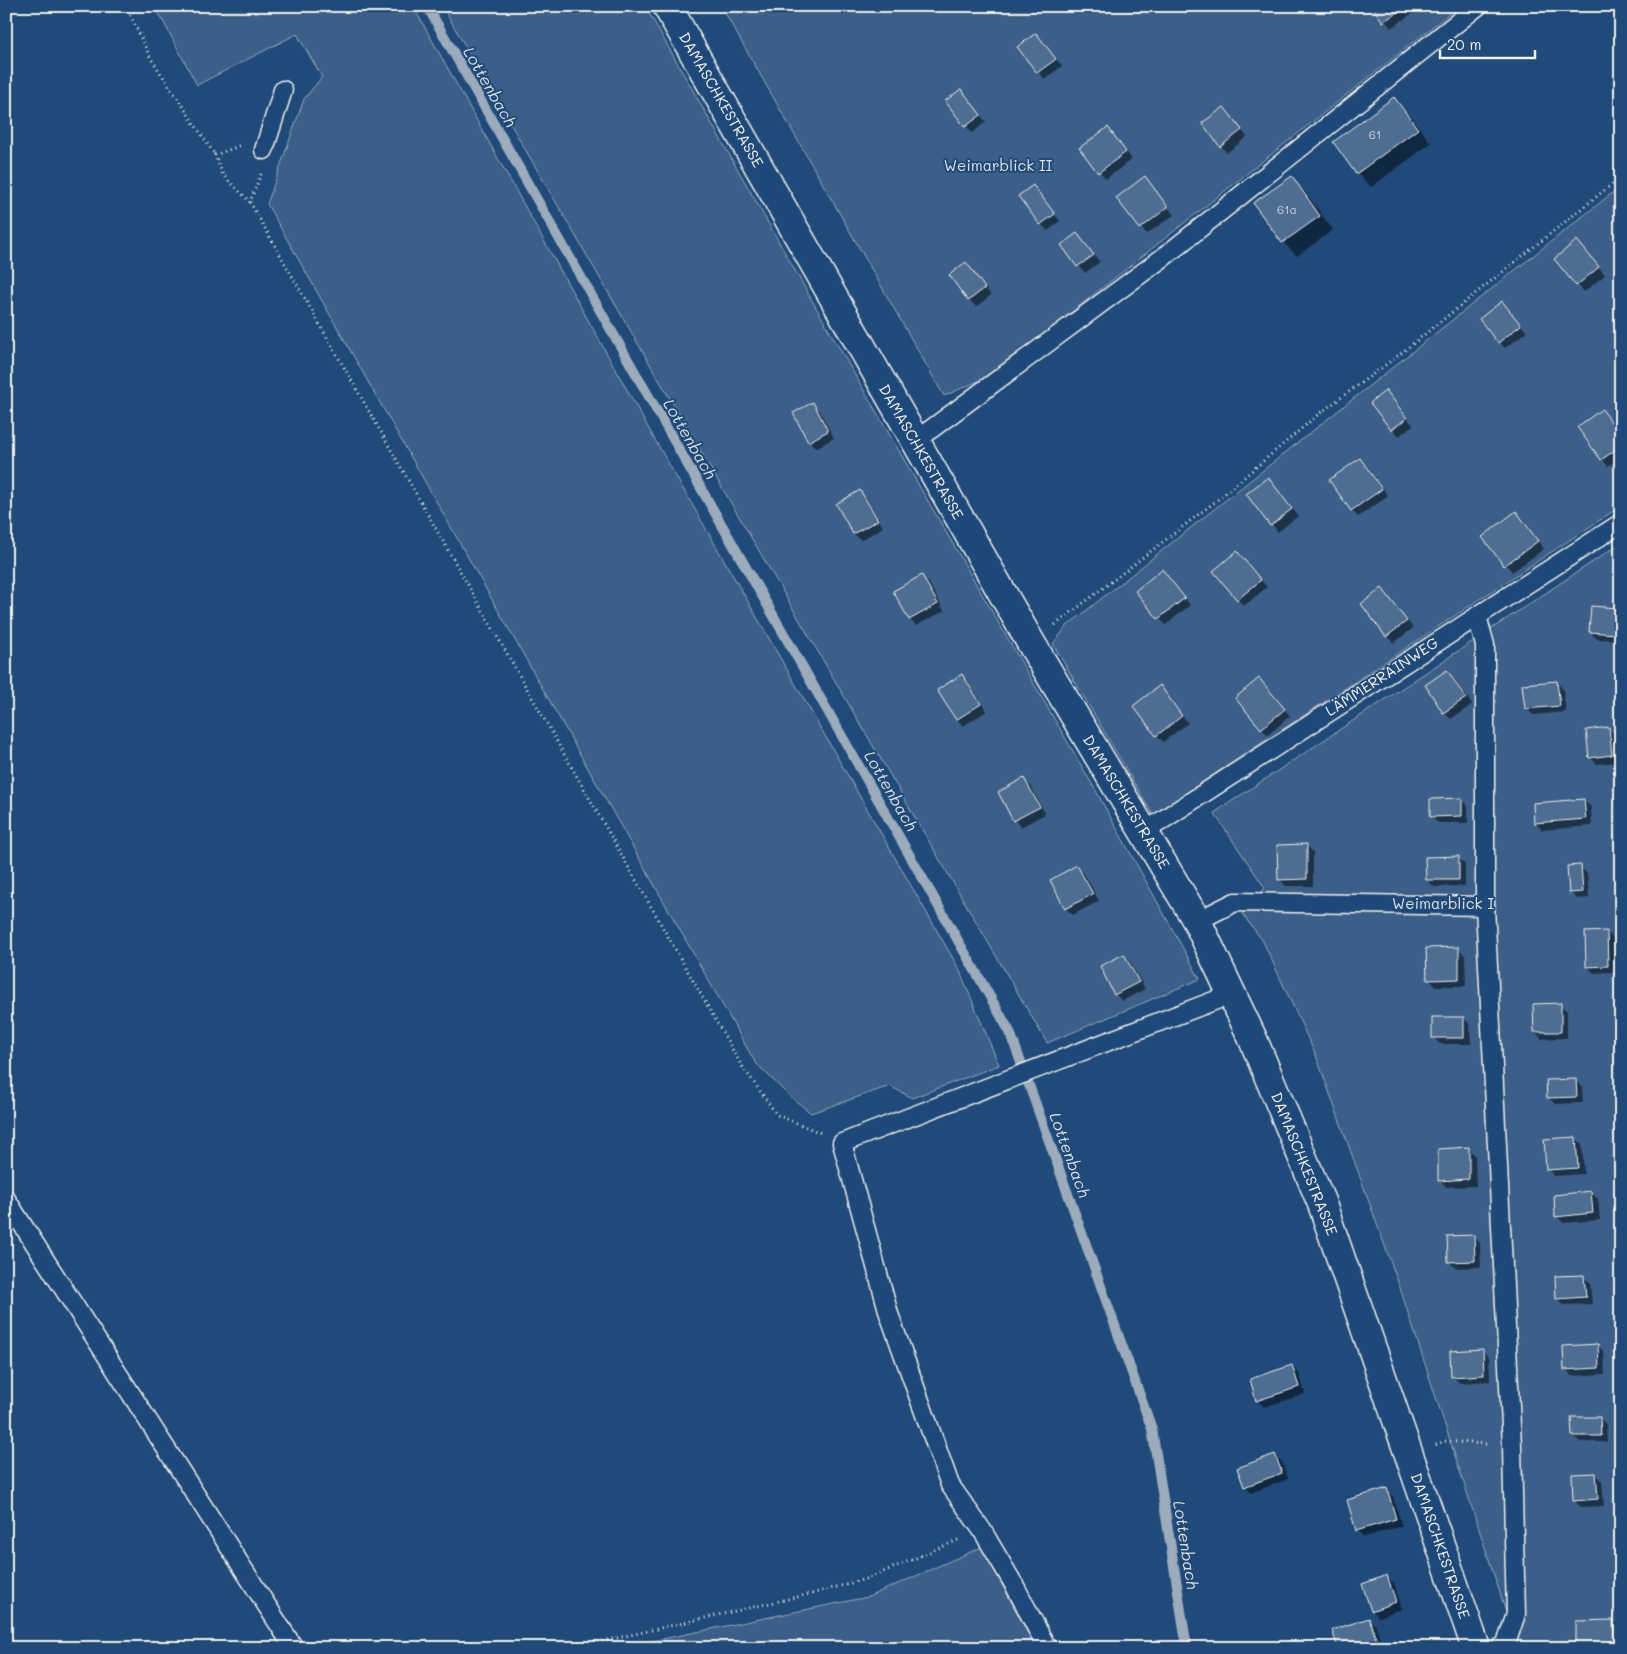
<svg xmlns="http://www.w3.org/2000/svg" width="1627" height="1654" viewBox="0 0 1627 1654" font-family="Mali,sans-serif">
	<rect width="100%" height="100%" fill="#1f4a7a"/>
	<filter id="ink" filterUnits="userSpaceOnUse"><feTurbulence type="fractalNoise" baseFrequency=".02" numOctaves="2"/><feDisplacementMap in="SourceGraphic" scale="10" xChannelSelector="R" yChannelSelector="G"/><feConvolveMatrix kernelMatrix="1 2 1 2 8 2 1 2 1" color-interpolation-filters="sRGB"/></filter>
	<g filter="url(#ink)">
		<g fill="#3a5f88" stroke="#97a8b8">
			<polygon points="155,6 413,6 655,440 959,969 999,1065 912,1098 890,1086 811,1113 788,1095 755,1062 267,204 304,99 322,77 297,34 197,85"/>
			<polygon points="442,6 645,6 826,325 1096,791 1200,979 1047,1043 676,409"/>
			<polygon points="721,6 1459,6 992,375 944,396"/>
			<polygon points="1621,186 1621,506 1153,815 1053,644 1067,626"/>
			<polygon points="1621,543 1621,1648 1518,1648 1399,1285 1317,1058 1263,941 1242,914 1265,888 1214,813"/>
			<polygon points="982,1547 1036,1648 618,1648 868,1597"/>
		</g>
		<g fill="#0007">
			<polygon points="1374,6 1409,6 1413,13 1391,28"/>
			<polygon points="1036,35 1062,66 1045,79 1038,72"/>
			<polygon points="961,90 986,122 972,133 966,126"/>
			<polygon points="1394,99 1408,113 1431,143 1371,187 1357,173"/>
			<polygon points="1224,108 1247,137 1227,153 1221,146"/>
			<polygon points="1108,129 1132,159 1106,179 1081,148"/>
			<polygon points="1145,178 1174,215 1147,234 1141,228"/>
			<polygon points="1291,178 1305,192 1333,230 1297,256 1283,242 1255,204"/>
			<polygon points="1033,187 1060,221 1048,231 1041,224"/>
			<polygon points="1077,235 1100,262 1085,273 1063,246"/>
			<polygon points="1584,248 1605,275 1584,292 1556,259"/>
			<polygon points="966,264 991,295 976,307 969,300"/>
			<polygon points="1502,302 1527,332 1505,348 1499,342"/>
			<polygon points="1392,399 1413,425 1399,436 1372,403"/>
			<polygon points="813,403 819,410 834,438 816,448 809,441"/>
			<polygon points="1602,411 1621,434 1621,457 1608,466 1602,459"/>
			<polygon points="1360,460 1367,466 1388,496 1358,517 1352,510"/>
			<polygon points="1268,478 1298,516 1278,532 1248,494"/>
			<polygon points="860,492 866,498 883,527 861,540 854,534 838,505"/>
			<polygon points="1516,513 1544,549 1512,572 1484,537"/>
			<polygon points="1243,559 1267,587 1244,606 1237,599"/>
			<polygon points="922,577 929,583 944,611 916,626 910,619"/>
			<polygon points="1168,577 1190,605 1166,625 1159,618"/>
			<polygon points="1388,597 1413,628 1394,643 1387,636"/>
			<polygon points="1617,610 1621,613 1621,640 1597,639 1590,632"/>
			<polygon points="1447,672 1454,678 1472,705 1451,719 1444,712"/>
			<polygon points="962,676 969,683 987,711 963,726 957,719"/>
			<polygon points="1557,682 1563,689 1566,712 1533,715 1526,708"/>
			<polygon points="1266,686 1290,716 1268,735 1261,728"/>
			<polygon points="1160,687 1188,723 1163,742 1157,735"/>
			<polygon points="1609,729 1615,736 1618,762 1597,764 1590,757"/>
			<polygon points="1024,780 1031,786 1045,814 1021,827 1014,820"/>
			<polygon points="1461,799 1468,806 1468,823 1438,823 1431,817"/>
			<polygon points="1584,801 1591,807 1592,826 1542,830 1536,823"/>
			<polygon points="1306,845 1313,852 1313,886 1286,886 1279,879"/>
			<polygon points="1458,858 1465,864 1465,886 1434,887 1427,880"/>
			<polygon points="1077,867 1084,873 1099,901 1073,915 1066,909 1051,881"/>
			<polygon points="1580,867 1587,874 1589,898 1577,899 1571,893"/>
			<polygon points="1607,932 1614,939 1614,972 1594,973 1587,966"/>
			<polygon points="1458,948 1465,955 1466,986 1435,986 1429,979"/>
			<polygon points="1124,955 1130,962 1145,989 1122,1001 1115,994"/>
			<polygon points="1560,1005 1567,1011 1567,1038 1542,1039 1535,1032"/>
			<polygon points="1464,1018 1470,1025 1471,1044 1440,1044 1433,1037"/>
			<polygon points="1575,1080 1582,1087 1583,1103 1555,1104 1548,1097"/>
			<polygon points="1576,1139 1582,1145 1584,1174 1554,1176 1548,1169"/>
			<polygon points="1468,1149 1475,1155 1476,1186 1446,1187 1440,1180"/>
			<polygon points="1591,1193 1598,1199 1600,1220 1563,1223 1557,1216"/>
			<polygon points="1473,1236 1480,1243 1481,1267 1456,1268 1449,1262"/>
			<polygon points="1583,1276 1590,1283 1592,1304 1564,1305 1557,1299"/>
			<polygon points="1597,1345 1604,1352 1605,1374 1572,1376 1565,1369"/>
			<polygon points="1482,1350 1489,1357 1490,1381 1459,1383 1453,1376"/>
			<polygon points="1292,1367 1299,1373 1305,1394 1264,1407 1258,1400"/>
			<polygon points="1600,1418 1606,1425 1607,1442 1580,1442 1573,1435"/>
			<polygon points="1275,1455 1282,1462 1288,1479 1251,1493 1245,1486"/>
			<polygon points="1596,1474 1602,1481 1604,1506 1581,1507 1574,1500"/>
			<polygon points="1386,1490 1393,1496 1402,1526 1364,1537 1357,1530"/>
			<polygon points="1387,1577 1394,1583 1402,1609 1379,1617 1372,1610"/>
			<polygon points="1369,1619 1376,1626 1383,1648 1339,1648"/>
			<polygon points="1613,1621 1620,1628 1620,1648 1577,1647"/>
		</g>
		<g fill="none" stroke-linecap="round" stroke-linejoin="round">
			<polyline stroke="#9cacbb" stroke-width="10" points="427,6 1010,1032 1152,1429 1187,1648"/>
		</g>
		<g fill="#4d6e92" stroke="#f4f1e8">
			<polygon points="1372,6 1406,6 1383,22"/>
			<polygon points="1036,33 1056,59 1037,73 1017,47"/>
			<polygon points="961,89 981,115 965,127 945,101"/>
			<polygon points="1394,97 1418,129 1356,174 1333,142"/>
			<polygon points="1224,107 1242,130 1220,147 1202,123"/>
			<polygon points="1108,127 1126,152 1098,173 1079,148"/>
			<polygon points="1145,176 1168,207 1140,229 1116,198"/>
			<polygon points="1292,176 1320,216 1282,243 1253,203"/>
			<polygon points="1033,185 1055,214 1040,225 1018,196"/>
			<polygon points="1077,233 1094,255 1077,267 1061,245"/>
			<polygon points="1577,240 1599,267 1576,286 1554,259"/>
			<polygon points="966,262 985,288 968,301 949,275"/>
			<polygon points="1502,301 1521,325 1498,343 1479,319"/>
			<polygon points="1386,390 1407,418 1391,430 1370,403"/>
			<polygon points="813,402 828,431 808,442 793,413"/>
			<polygon points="1602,409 1621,435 1621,446 1601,460 1577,427"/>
			<polygon points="1360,458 1382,489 1351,511 1329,480"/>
			<polygon points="1268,477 1292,509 1270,526 1246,494"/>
			<polygon points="860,490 878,520 853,534 836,504"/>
			<polygon points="1516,511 1538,541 1504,566 1482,537"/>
			<polygon points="1237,551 1261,580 1237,600 1213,571"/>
			<polygon points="1162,569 1185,598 1158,619 1135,591"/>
			<polygon points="922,575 938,604 909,620 893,591"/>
			<polygon points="1382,588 1407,621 1386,637 1361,604"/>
			<polygon points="1591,606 1618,608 1616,634 1589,632"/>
			<polygon points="1447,670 1466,698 1443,713 1425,685"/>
			<polygon points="962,674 981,704 956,720 937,690"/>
			<polygon points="1259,678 1285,709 1261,729 1235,698"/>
			<polygon points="1557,681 1560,706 1525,709 1522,684"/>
			<polygon points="1160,685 1182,716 1156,736 1133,706"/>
			<polygon points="1609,727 1612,755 1589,758 1586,730"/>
			<polygon points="1024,778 1040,807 1013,821 998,792"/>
			<polygon points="1462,798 1462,816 1430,817 1430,799"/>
			<polygon points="1584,799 1586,819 1534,823 1533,803"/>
			<polygon points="1307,844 1307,879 1278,880 1277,845"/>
			<polygon points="1459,856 1459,880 1426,880 1425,857"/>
			<polygon points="1077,865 1093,894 1065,909 1050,880"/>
			<polygon points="1581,865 1583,892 1569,893 1567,866"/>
			<polygon points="1607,931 1608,966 1586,967 1585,932"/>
			<polygon points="1459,947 1459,979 1427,980 1426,948"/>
			<polygon points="1124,954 1139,982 1114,995 1100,966"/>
			<polygon points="1561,1003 1561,1032 1534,1032 1533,1004"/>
			<rect x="1432" y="1017" width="32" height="21"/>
			<polygon points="1576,1079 1577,1097 1547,1098 1546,1080"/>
			<polygon points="1576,1137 1578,1168 1546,1170 1544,1139"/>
			<polygon points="1469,1147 1469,1179 1438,1181 1438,1149"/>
			<polygon points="1591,1191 1593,1213 1555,1217 1554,1195"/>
			<polygon points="1474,1235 1475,1261 1448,1262 1447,1236"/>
			<polygon points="1584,1275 1586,1297 1556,1299 1555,1276"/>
			<polygon points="1598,1344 1599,1368 1564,1370 1563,1346"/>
			<polygon points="1483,1349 1484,1375 1451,1377 1450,1351"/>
			<polygon points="1292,1365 1299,1387 1256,1401 1250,1379"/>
			<polygon points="1571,1417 1600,1417 1601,1436 1572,1436"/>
			<polygon points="1275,1454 1282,1473 1244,1487 1237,1468"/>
			<polygon points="1596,1473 1598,1499 1573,1501 1572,1474"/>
			<polygon points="1387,1488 1396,1519 1356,1531 1347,1500"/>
			<polygon points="1387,1575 1396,1602 1371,1611 1362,1584"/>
			<polygon points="1369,1618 1379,1647 1338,1648 1332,1630"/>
			<polygon points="1613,1620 1614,1647 1576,1647 1576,1621"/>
		</g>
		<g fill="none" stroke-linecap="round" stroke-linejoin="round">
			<g stroke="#f4f1e8" stroke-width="21">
				<g id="lane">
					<polyline points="264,150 283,90"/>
					<polyline points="915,441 1165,256 1478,6"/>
					<polyline points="1477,616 1485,645 1485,906 1512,1446 1514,1538 1516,1614 1506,1644 1500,1648"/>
					<polyline points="1144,832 1621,523"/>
					<polyline points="1197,921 1235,902 1485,906"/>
					<polyline points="6,1199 294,1648"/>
					<polyline points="1047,1648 1016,1588 982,1530 950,1485 889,1314 842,1143 1232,994"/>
				</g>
			</g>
			<g stroke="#f4f1e8" stroke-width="31">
				<polyline id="street" points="667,6 1031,643 1197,921 1252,1037 1322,1204 1476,1648"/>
			</g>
			<g stroke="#f4f1e8" stroke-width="3" stroke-dasharray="1 4" stroke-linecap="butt">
				<polyline points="126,6 150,57 215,155"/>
				<polyline points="239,146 215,155 223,175 250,202"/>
				<polyline points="261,174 250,202 740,1063 777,1115 821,1133"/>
				<polyline points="1055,625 1216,501 1320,413 1395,358 1621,177"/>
				<polyline points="1436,1445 1444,1441 1486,1444"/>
				<polyline points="573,1648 819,1592 869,1578 958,1540"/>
			</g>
			<use href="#lane" stroke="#1f4a7a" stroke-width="18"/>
			<use href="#street" stroke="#1f4a7a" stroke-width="28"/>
		</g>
	</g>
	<g text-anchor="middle" stroke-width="4" stroke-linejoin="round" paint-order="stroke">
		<g font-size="12" fill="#cad0d2">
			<text x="1375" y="139">61</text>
			<text x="1287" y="214">61a</text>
		</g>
		<g font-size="15" fill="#f4f1e8" stroke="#1f4a7a">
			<text transform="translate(721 100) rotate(60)" y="5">DAMASCHKESTRASSE</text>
			<text transform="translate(921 452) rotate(60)" y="5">DAMASCHKESTRASSE</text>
			<text transform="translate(1382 677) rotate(-33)" y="5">LÄMMERRAINWEG</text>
			<text transform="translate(1126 802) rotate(59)" y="5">DAMASCHKESTRASSE</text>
			<text transform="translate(1304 1164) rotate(68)" y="5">DAMASCHKESTRASSE</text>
			<text transform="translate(1440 1546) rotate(71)" y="5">DAMASCHKESTRASSE</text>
		</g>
		<g font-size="15" fill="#e1e2de" stroke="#1f4a7a">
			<text x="998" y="171">Weimarblick II</text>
			<text x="1443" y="909">Weimarblick I</text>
		</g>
		<g font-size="16" font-style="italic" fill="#dee0dd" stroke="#1f4a7a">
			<text transform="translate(490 87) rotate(60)" y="6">Lottenbach</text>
			<text transform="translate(690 439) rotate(60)" y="6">Lottenbach</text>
			<text transform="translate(891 791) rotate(60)" y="6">Lottenbach</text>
			<text transform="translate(1070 1155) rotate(70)" y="6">Lottenbach</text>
			<text transform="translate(1186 1545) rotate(81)" y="6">Lottenbach</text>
		</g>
	</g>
	<rect width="1627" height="1654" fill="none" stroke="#1f4a7a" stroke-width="25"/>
	<rect x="12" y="12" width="1602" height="1629" fill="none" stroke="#f4f1e8" stroke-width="2" filter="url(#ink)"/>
	<path d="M1440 50v8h95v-8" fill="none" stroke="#f4f1e8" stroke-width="2.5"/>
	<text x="1447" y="50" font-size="15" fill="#f4f1e8" stroke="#1f4a7a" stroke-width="4" paint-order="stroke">20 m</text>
</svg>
